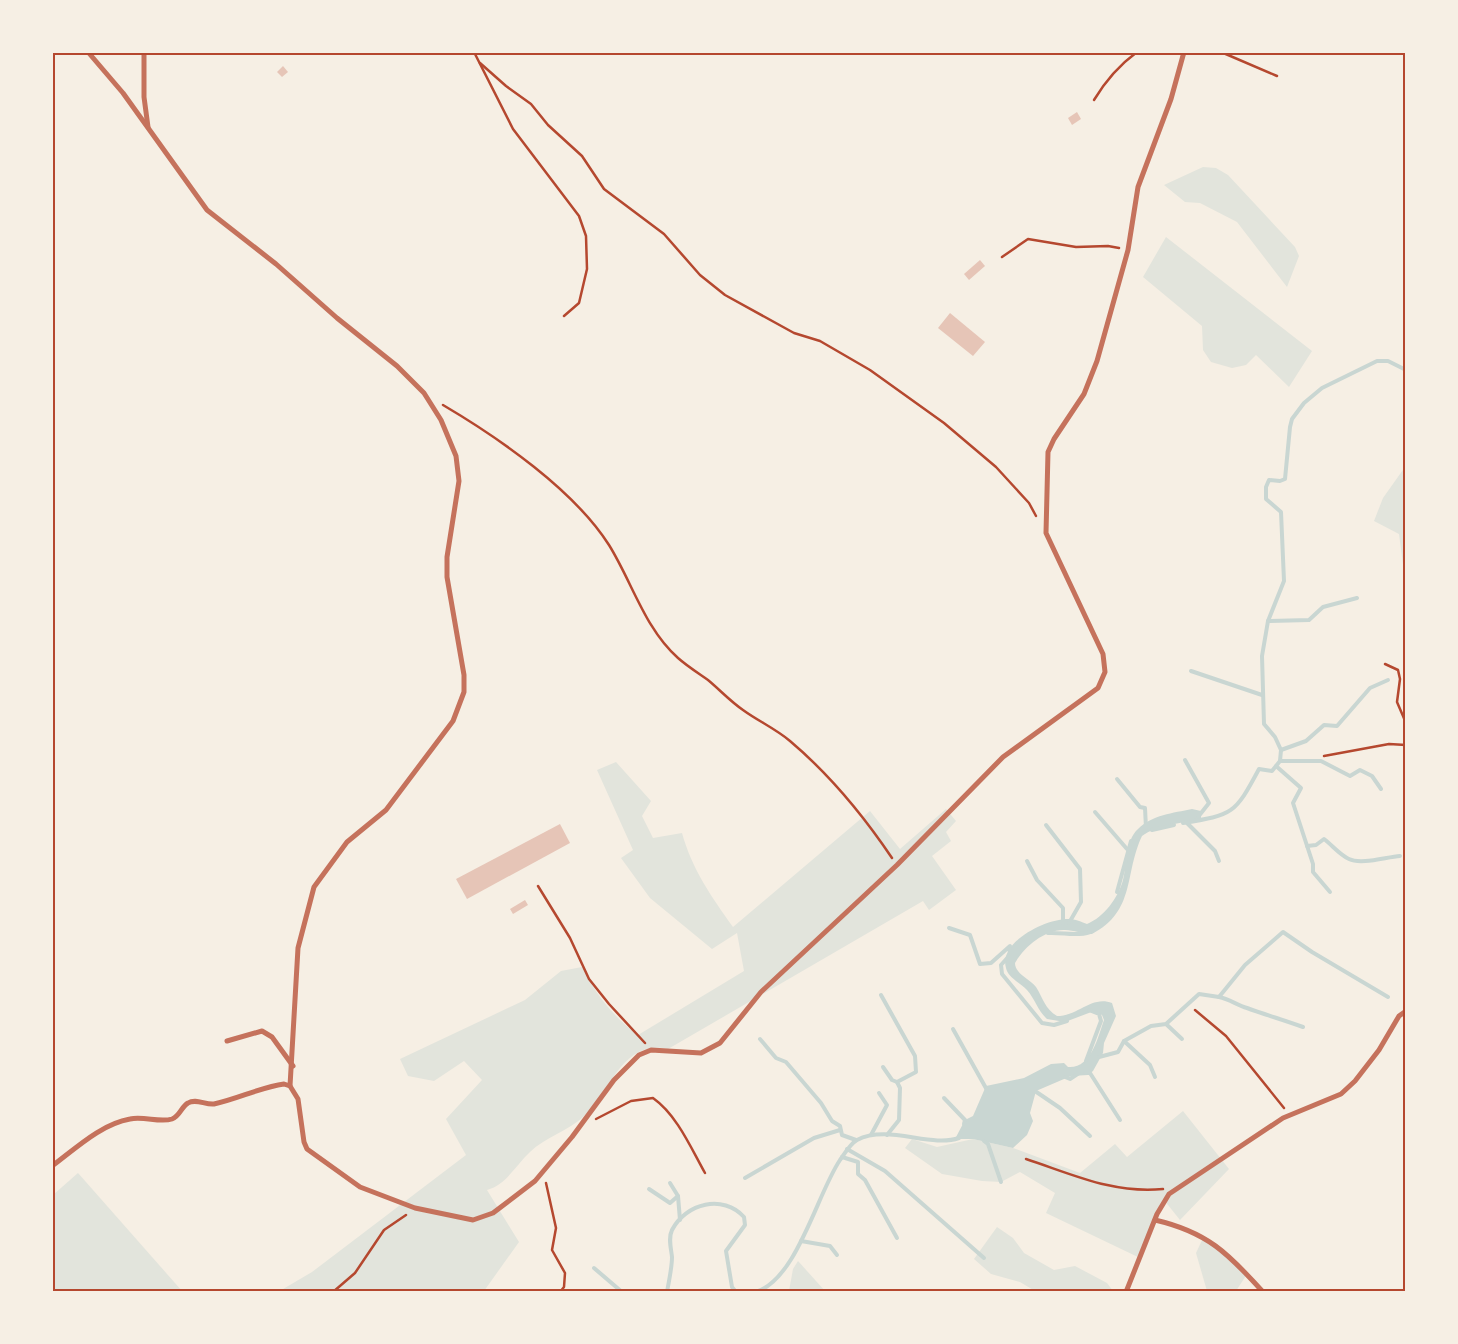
<svg xmlns="http://www.w3.org/2000/svg" width="1458" height="1344" viewBox="0 0 1458 1344" font-family="'Sofia Sans Condensed',sans-serif">
	<rect width="100%" height="100%" fill="#f6efe4"/>
	<g fill="#e2e4dc">
		<polygon points="1203,167 1216,168 1228,175 1295,247 1299,256 1287,287 1237,222 1200,203 1185,202 1164,185"/>
		<polygon points="1166,237 1312,351 1289,387 1256,355 1246,365 1232,368 1211,362 1203,350 1202,326 1143,277"/>
		<polygon points="1405,467 1406,571 1404,572 1399,534 1374,521 1383,498"/>
		<path d="M616 762 651 801 642 816 653 838 682 833C692 869 711 896 733 927L870 811 900 849 946 809 956 821 946 832 951 841 932 856 956 890 929 910 923 901 668 1049C623 1039 611 1090 584 1116 569 1131 545 1137 530 1152 515 1166 507 1184 487 1190L519 1242 484 1291 278 1292 312 1272 466 1155 446 1119 482 1080 464 1061 434 1081 408 1076 400 1059 525 1000 561 971 582 967C594 992 615 1019 638 1035L744 971 737 933 712 949 650 898 621 858 633 850 597 770Z"/>
		<polygon points="1183,1111 1229,1169 1180,1220 1164,1200 1140,1258 1046,1213 1055,1193 1020,1172 1001,1182 982,1181 942,1174 905,1148 912,1139 937,1147 973,1139 1013,1148 1080,1173 1115,1144 1127,1157"/>
		<polygon points="78,1173 182,1291 53,1291 53,1195"/>
		<polygon points="997,1227 1013,1238 1024,1253 1054,1270 1075,1266 1107,1283 1113,1291 1035,1291 1020,1282 991,1274 974,1259"/>
		<polygon points="1204,1236 1247,1274 1236,1291 1207,1291 1196,1253"/>
		<polygon points="798,1261 825,1291 789,1291 793,1269"/>
	</g>
	<path fill="#c9d6d2" d="M1192 809 1201 811V818C1182 824 1158 824 1142 836 1124 874 1136 911 1092 934 1082 934 1074 930 1065 930 1045 929 1024 947 1015 963 1015 974 1030 979 1036 987 1043 998 1045 1009 1057 1016 1078 1016 1092 995 1112 1003L1116 1016 1104 1043 1103 1053 1093 1071 1088 1075 1071 1076 1036 1091 1030 1113 1033 1121 1027 1135 1013 1148 973 1139H955L965 1120 973 1116 986 1086 1024 1078 1051 1064 1064 1063 1068 1067C1091 1069 1098 1037 1104 1020L1102 1015 1094 1011 1065 1022 1047 1019C1038 1011 1035 999 1027 990 1021 983 1008 978 1006 968 998 942 1047 918 1069 919 1075 919 1082 922 1087 924 1104 917 1118 898 1123 880 1127 864 1125 841 1138 829 1152 815 1173 813 1192 809Z"/>
	<g fill="none" stroke-linecap="round" stroke-linejoin="round">
		<g stroke="#c9d6d2" stroke-width="4">
			<polyline points="1268,621 1309,620 1323,607 1357,598"/>
			<polyline points="1191,671 1262,695"/>
			<polyline points="1281,750 1306,741 1324,725 1337,726 1370,688 1388,680"/>
			<polyline points="1185,760 1209,803 1198,817"/>
			<polyline points="1280,761 1321,761 1350,776 1360,770 1372,776 1381,789"/>
			<polyline points="1276,766 1301,788 1293,803 1313,864 1313,872 1330,892"/>
			<polyline points="1117,779 1140,807 1145,808 1146,828"/>
			<polyline points="1095,812 1127,849"/>
			<path d="M1183 823C1233 815 1235 814 1259 769L1272 771 1280 761 1281 750 1275 737 1264 724 1262 656 1268 621 1284 581 1281 512 1266 499V487L1269 480 1280 481 1285 479 1290 427 1292 419 1304 403 1322 388 1377 361H1388L1406 370"/>
			<polyline points="1187,823 1215,851 1219,861"/>
			<polyline points="1046,825 1080,869 1081,902 1069,923"/>
			<polyline points="1152,830 1174,825"/>
			<path d="M1307 846 1316 845 1324 839C1332 845 1340 855 1349 859 1361 865 1386 857 1400 856"/>
			<polyline points="1027,861 1037,880 1063,908 1063,924"/>
			<polyline points="1117,892 1131,841"/>
			<polyline points="949,928 970,935 980,964 991,963 1010,946 1009,950"/>
			<path d="M1048 933C1063 932 1076 937 1090 932"/>
			<polyline points="1009,956 1001,965 1002,974 1042,1023 1054,1025 1067,1021"/>
			<polyline points="881,995 915,1056 916,1072 897,1082 900,1088 899,1120 887,1135"/>
			<path d="M1219 997C1229 999 1237 1005 1247 1008 1266 1015 1284 1020 1303 1027"/>
			<polyline points="1166,1024 1182,1039"/>
			<polyline points="953,1029 987,1090"/>
			<polyline points="760,1039 776,1058 786,1062 821,1103 832,1121 840,1126 842,1135 856,1140"/>
			<polyline points="1124,1041 1150,1065 1155,1077"/>
			<polyline points="1099,1057 1118,1052 1124,1041 1151,1026 1166,1024 1199,994 1219,997 1245,965 1283,932 1312,952 1388,997"/>
			<polyline points="1086,1061 1101,1021 1099,1014 1089,1010"/>
			<polyline points="883,1067 892,1080 897,1082"/>
			<polyline points="1085,1073 1090,1073 1120,1120"/>
			<polyline points="1065,1077 1070,1079 1079,1073"/>
			<polyline points="1032,1089 1060,1108 1090,1136"/>
			<polyline points="944,1098 965,1120 964,1124"/>
			<polyline points="871,1135 887,1105 879,1093"/>
			<polyline points="984,1141 988,1144 1001,1182"/>
			<polyline points="847,1149 885,1171 984,1258"/>
			<polyline points="842,1157 858,1162 858,1174 865,1180 897,1238"/>
			<polyline points="745,1178 814,1138 840,1130"/>
			<polyline points="670,1183 678,1196 680,1220"/>
			<polyline points="649,1189 670,1203 678,1196"/>
			<polyline points="801,1241 830,1246 837,1255"/>
			<polyline points="594,1268 622,1292"/>
			<path d="M667 1292C669 1280 672 1268 672 1257 671 1248 668 1238 672 1230 686 1203 723 1194 744 1217L745 1225 726 1251 732 1287 736 1292"/>
			<path d="M756 1292C797 1279 817 1194 840 1160 845 1153 850 1144 857 1140 888 1124 930 1148 959 1138"/>
		</g>
	</g>
	<g fill="#e6c5b7">
		<polygon points="283,66 288,72 282,77 277,72"/>
		<polygon points="1077,112 1081,119 1072,125 1068,118"/>
		<polygon points="980,260 985,266 969,280 964,274"/>
		<polygon points="950,313 985,342 973,356 938,328"/>
		<polygon points="560,824 570,843 467,899 456,879"/>
		<polygon points="525,900 528,905 513,914 510,909"/>
	</g>
	<g fill="none" stroke-linecap="round" stroke-linejoin="round">
		<g stroke="#b5482f" stroke-width="2.5">
			<polyline points="474,52 513,129 579,216 586,236 587,269 579,303 564,316"/>
			<polyline points="1221,52 1277,76"/>
			<polyline points="480,63 506,86 531,104 548,125 582,156 604,189 664,234 700,275 725,295 794,333 820,341 870,370 944,423 996,467 1029,503 1036,516"/>
			<path d="M1094 100C1106 80 1118 66 1137 52"/>
			<polyline points="1002,257 1028,239 1076,247 1108,246 1119,248"/>
			<path d="M443 405C499 438 574 490 609 545 632 582 645 629 678 658 687 666 698 673 708 680 720 690 730 701 743 710 758 721 776 729 790 741 829 774 863 815 892 858"/>
			<polyline points="1385,664 1398,670 1400,679 1397,702 1406,723"/>
			<polyline points="1324,756 1389,744 1406,745"/>
			<polyline points="538,886 570,938 589,979 609,1004 645,1043"/>
			<polyline points="1195,1010 1226,1036 1284,1108"/>
			<path d="M596 1119 631 1101 653 1098C677 1115 691 1148 705 1173"/>
			<path d="M1026 1159C1072 1174 1113 1194 1163 1189"/>
			<polyline points="546,1183 556,1228 552,1250 565,1273 564,1287 560,1292"/>
			<polyline points="333,1292 355,1273 384,1230 406,1215"/>
		</g>
		<g stroke="#c5725c" stroke-width="5">
			<polyline points="88,52 123,93 207,210 276,264 337,318 397,366 424,393 441,420 456,456 459,481 447,557 447,577 464,675 464,692 453,721 386,810 347,842 314,887 298,948 290,1086"/>
			<polyline points="144,52 144,97 148,127"/>
			<polyline points="227,1041 262,1031 272,1037 293,1066"/>
			<path d="M52 1166C75 1149 101 1124 130 1119 144 1116 160 1123 172 1119 180 1116 181 1107 188 1103 196 1098 205 1105 214 1104 238 1099 261 1087 284 1084L290 1086 298 1099 304 1142 307 1149 360 1187 415 1208 473 1220 493 1213 535 1181 572 1137 614 1080 639 1055 651 1050 701 1053 720 1043 761 992 897 865 1003 757 1098 688 1105 672 1103 654 1046 533 1048 452 1054 439 1084 394 1097 361 1128 250 1138 187 1171 99 1184 52"/>
			<path d="M1155 1220C1207 1232 1228 1253 1263 1292"/>
			<polyline points="1126,1292 1157,1214 1169,1194 1283,1118 1341,1094 1355,1081 1379,1050 1399,1016 1406,1011"/>
		</g>
	</g>
	<rect width="1458" height="1344" fill="none" stroke="#f6efe4" stroke-width="108"/>
	<rect x="54" y="54" width="1350" height="1236" fill="none" stroke="#b5482f" stroke-width="2"/>
</svg>
